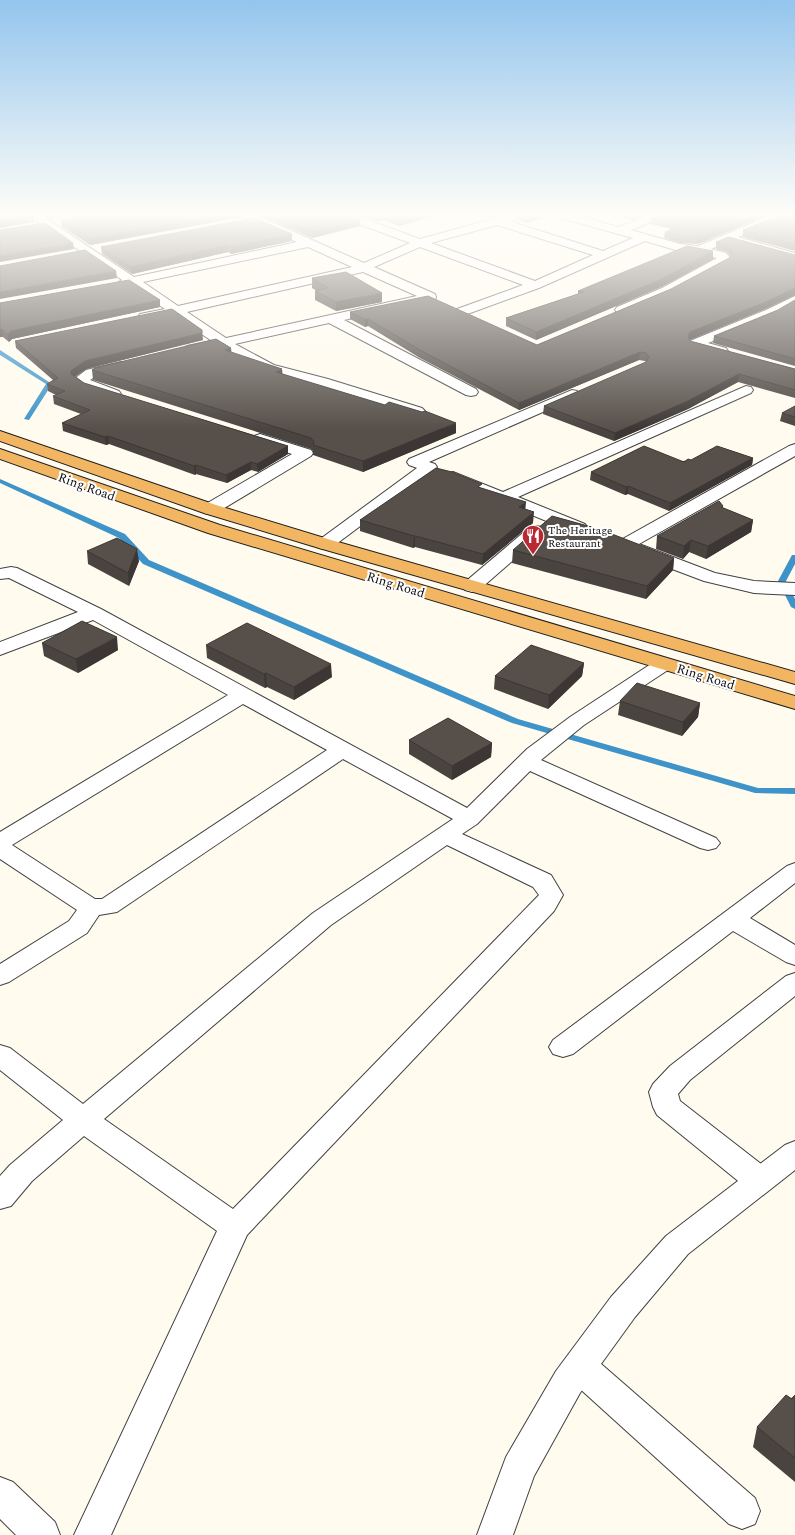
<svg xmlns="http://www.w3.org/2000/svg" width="795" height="1535" viewBox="0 0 795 1535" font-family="Spectral,serif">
	<rect width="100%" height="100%" fill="#fffbef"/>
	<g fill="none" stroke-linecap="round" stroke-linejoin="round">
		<g fill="#3e94c9" fill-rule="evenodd">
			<polygon points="0,350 52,384 29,420 24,419 46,384 0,355"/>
			<polygon points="0,479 125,534 149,560 518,719 758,788 795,788 795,794 755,793 512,723 143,564 119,538 0,483"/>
			<polygon points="792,555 795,555 795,564 786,581 795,599 795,609 791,607 778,581"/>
		</g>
		<g stroke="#414141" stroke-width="2">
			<g id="minor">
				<path d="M28 215H41L134 277 297 242 243 217 241 215H256L364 263 410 243 340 217 338 215H354L420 239 507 215H525L523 217 509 221 603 251 633 238 557 217 555 215H574L619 227 650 215H666L664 217 631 230 680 244 698 246 772 215H787L785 217 738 237 795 253V261L728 242 711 249 726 253 731 259 729 262 670 294 622 314 617 313 615 310 617 307 662 288 717 258 679 251 645 241 539 288 462 316 457 315 455 312 457 309 523 285 420 247 374 267 435 294 436 297 435 300 430 301 344 320 476 389 478 392 476 395 471 396 466 395 329 323 235 344 274 365 328 379 422 408 425 411 422 414 417 416 318 385 264 371 221 347 192 353 187 352 185 349 187 346 212 341 173 315 145 321 140 320 138 317 140 314 165 309 130 285 123 287 119 286 117 283 122 280ZM497 225 593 255 535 281 431 243ZM308 247 352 267 178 306 143 282ZM363 272 417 296 226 338 187 312Z"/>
				<path d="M795 296V305L776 316 708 343 726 348 728 351 726 354C715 357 701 350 690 347L688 344 690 341 766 310Z"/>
				<path d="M121 362 126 363 128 366 126 369 96 376 90 380 119 391 121 394 119 397C109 400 79 389 73 380L86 370Z"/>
				<polygon points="746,386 751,387 753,390 751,393 518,497 585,524 588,528 585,532 579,533 573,532 447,480 445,477 447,474 453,472 503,492"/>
				<polygon points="572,390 577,391 579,394 577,397 429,462 435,464 437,467 435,470 331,548 325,549 319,548 316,544 319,540 417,468 409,465 407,462 409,459"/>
				<polygon points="260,434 311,450 313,453 311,456 216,513 210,514 204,513 202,509 204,505 292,454 254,442 252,439 254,436"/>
				<polygon points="795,444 795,456 639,544 715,573 754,581 795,583 795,595 754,593 704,581 619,549 616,545 619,541 789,446"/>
				<polygon points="536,526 542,527 545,531 542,535 479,590 472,592 465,590 463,586 465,582 530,527"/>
				<path d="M11 567 17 568 101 609 467 808 527 749 570 717 657 660 664 658 671 660 674 664 671 668 584 725 541 760 716 838 720 843 716 848 708 850 700 848 530 771 477 824 462 834 551 875 563 895 554 911 247 1235 111 1535H74L217 1231 84 1136 32 1181 11 1206 0 1209V1176L10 1165 63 1120 0 1070V1045L10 1048 83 1104 313 913 453 819 343 759 117 912 99 915 87 933 9 982 0 985V964L69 921 77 910 0 859V832L228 695 93 620 0 655V642L78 612 9 578 0 579V569ZM243 704 327 750 102 899H95L12 845ZM447 845 533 887 539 895 233 1209 104 1119 331 925Z"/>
				<polygon points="795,863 795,883 750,918 795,945 795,965 786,962 733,931 573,1054 563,1057 553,1054 549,1047 553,1040 787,866"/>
				<polygon points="795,973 795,996 690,1080 678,1094 680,1101 770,1171 774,1180 770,1189 759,1192 748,1189 657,1115 653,1107 649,1092 653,1084 670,1066 786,976"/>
				<polygon points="580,1352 592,1356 755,1498 760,1511 755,1524 742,1529 729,1524 568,1378 563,1367 568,1356"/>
				<polygon points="0,1477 13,1482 55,1522 60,1535 16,1535 0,1519"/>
			</g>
		</g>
		<g stroke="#414141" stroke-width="2">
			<polygon id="tertiary" points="795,1141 795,1170 688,1254 635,1317 580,1393 534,1476 513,1535 477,1535 506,1457 556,1371 611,1297 666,1236 785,1145"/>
		</g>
		<g stroke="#1f1f1f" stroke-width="2">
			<g id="trunk">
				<polygon points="0,431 216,505 331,540 795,672 795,684 319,548 204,513 0,441"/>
				<polygon points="0,449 220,525 795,696 795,709 208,533 0,459"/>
			</g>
		</g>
		<use href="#minor" fill="#fff" fill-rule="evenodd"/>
		<use href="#tertiary" fill="#fff" fill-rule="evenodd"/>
		<use href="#trunk" fill="#f2b662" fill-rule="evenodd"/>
	</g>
	<g fill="#4a4440">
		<polygon points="43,215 74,215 50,219"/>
		<polygon points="90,215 241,215 241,217 90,245 62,227 61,220"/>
		<polygon points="259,215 347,215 360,226 312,238"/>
		<polygon points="358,215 438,215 399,226 386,221 376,221"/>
		<polygon points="488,215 502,215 495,217"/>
		<polygon points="517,215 553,215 527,223 517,220"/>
		<polygon points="610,215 646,215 633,220"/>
		<polygon points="768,215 698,244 680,243 664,238 665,232 672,229 650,224 651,218"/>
		<polygon points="795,215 795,251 743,237 743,230"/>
		<polygon points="292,234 292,241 231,254 228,252 132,274 102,254 101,247"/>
		<polygon points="716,242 795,255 795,295 765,309 690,340 690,341 795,369 795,398 738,382 688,409 614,441 543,414 544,406 646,362 645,361 639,360 519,410 420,358 368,326 365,327 350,319 350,312 537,345 671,289 731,257 727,252 716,249"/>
		<polygon points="713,259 661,287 536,340 506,326 506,318 578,294 578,291"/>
		<polygon points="312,278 382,302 336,311 315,300 315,291 317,291 312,288"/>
		<polygon points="795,300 795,366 713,343 714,336 778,310"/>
		<polygon points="0,303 160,307 12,339 9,342 3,337 0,337"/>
		<polygon points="203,340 86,369 75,376 84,383 288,446 288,454 258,472 251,470 227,483 196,474 195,475 109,444 106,445 63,431 62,423 81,414 54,404 53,396 56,395 48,391 47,384 53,380 16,348 15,341"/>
		<polygon points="231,353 282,374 456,433 363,472 313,455 313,451 311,449 93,380 92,370"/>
		<polygon points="795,406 795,426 780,421 782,413"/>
		<polygon points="753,458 752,465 669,511 628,494 625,495 590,480 591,472 691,460"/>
		<polygon points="482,488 525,509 533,523 482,565 415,547 413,548 360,531 360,520"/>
		<polygon points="723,506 722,508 753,520 751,532 706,559 689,552 683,559 656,549 657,536"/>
		<polygon points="513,550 674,558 673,570 646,599 512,563"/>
		<polygon points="87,551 139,561 129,586 88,564"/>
		<polygon points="42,643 118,650 78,673 44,656"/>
		<polygon points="206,645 332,677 294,700 267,687 265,688 207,658"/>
		<polygon points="584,663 582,676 548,709 494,689 495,676"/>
		<polygon points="620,701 700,703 698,717 682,736 618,715"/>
		<polygon points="409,740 492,743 491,757 452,780 409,754"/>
		<polygon points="795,1395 795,1482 753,1447 757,1427"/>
	</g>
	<g fill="#3c3734">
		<polygon points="50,215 74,215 50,219"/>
		<polygon points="219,215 241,215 241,217 90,245 90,239"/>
		<polygon points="415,215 438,215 399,226 399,219"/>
		<polygon points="495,215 502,215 495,217"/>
		<polygon points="533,215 553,215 527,223 527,217"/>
		<polygon points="633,215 646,215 633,220"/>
		<polygon points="754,215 768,215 698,244 699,238"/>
		<polygon points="34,216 34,222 0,228 0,222"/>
		<polygon points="360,220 360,226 312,238 312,232"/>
		<polygon points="292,234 292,241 231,254 231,247"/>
		<polygon points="73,243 74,249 0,262 0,256"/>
		<polygon points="228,245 228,252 132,274 131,267"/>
		<polygon points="713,251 713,259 661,287 536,340 536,332"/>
		<polygon points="116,271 117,278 0,299 0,292"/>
		<polygon points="795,288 795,295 765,309 689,340 688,336 690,332"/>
		<polygon points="382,293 382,302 336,311 336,302"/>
		<polygon points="160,300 160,307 12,339 9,342 8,335 11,331"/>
		<polygon points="368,319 368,326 365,327 365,320"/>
		<polygon points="2,329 3,337 0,337 0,330"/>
		<polygon points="202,330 203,340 86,369 72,379 71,371 85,361"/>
		<polygon points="231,348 232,357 225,350"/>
		<polygon points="640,352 639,360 519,410 519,403"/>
		<polygon points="282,369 283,378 276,372"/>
		<polygon points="739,374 738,382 688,409 614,441 615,433"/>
		<polygon points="456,423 456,433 363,472 363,461"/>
		<polygon points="108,436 109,444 106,445 105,437"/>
		<polygon points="288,446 288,454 258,472 257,464"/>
		<polygon points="753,458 752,465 669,511 670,503"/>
		<polygon points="251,462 251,470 227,483 226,475"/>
		<polygon points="196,465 196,474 195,475 194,466"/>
		<polygon points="628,486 628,494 625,495 626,487"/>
		<polygon points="526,502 525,513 519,507"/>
		<polygon points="534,512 533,523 482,565 483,554"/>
		<polygon points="753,520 751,532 706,559 708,546"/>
		<polygon points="414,536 415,536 415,547 413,548"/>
		<polygon points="691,540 689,552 683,559 684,546"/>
		<polygon points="137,549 139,561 129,586 128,573"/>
		<polygon points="674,558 673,570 646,599 647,586"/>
		<polygon points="117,637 118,650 78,673 76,659"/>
		<polygon points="584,663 582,676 548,709 549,695"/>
		<polygon points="331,664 332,677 294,700 294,687"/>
		<polygon points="266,673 267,687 265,688 264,674"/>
		<polygon points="700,703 698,717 682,736 683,722"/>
		<polygon points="492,743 491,757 452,780 452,766"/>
	</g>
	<g fill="#564f4a" stroke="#3c3734">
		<polygon points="0,215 32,215 34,216 0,222"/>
		<polygon points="90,215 219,215 90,239 61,220"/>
		<polygon points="273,215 347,215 360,220 312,232"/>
		<polygon points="386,215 415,215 399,219"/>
		<polygon points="521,215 533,215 527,217"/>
		<polygon points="658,215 754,215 699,238 681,236 665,232 682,225 651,218"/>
		<polygon points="780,215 795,215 795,245 743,230"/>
		<polygon points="254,218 292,234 231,247 228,245 131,267 101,247"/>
		<polygon points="45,223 73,243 0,256 0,230"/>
		<polygon points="729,237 795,255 795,288 766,302 690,332 688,336 690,341 795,369 795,390 739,374 688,401 615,433 544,406 646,362 649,357 646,353 640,352 519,403 420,350 368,319 365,320 350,312 428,296 537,345 671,289 731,257 733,252 728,246 716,242"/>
		<polygon points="687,246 713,251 662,279 536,332 506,318 584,292 578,291"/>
		<polygon points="85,250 116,271 0,292 0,266"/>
		<polygon points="346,272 382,293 336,302 315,291 328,288 312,278"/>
		<polygon points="129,280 160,300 11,331 8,335 2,329 0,330 0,303"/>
		<polygon points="795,300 795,359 714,336 778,310"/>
		<polygon points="172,309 202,330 202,333 85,361 71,371 71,374 84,383 288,446 257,464 251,462 226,475 196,465 194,466 108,436 105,437 62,423 90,410 53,396 65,391 47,384 58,378 15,341"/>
		<polygon points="216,339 231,348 225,350 282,369 276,372 385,405 389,402 422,412 425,411 456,423 363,461 313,445 314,442 311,438 92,370 95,368"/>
		<polygon points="795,406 795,417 782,413"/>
		<polygon points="644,446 684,462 688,459 691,460 717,446 753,458 670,503 628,486 626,487 591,472"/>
		<polygon points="436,468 452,472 482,484 478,487 526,502 519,507 534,512 483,554 415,536 414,536 360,520"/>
		<polygon points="719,501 723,506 721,507 753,520 708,546 691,540 684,546 657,536"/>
		<polygon points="552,516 599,529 674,558 647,586 513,550"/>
		<polygon points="117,538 137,549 128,573 87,551"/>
		<polygon points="82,621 117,637 76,659 42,643"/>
		<polygon points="247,623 331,664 294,687 266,673 264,674 206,645"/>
		<polygon points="531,645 584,663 549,695 495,676"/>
		<polygon points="637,683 700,703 683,722 620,701"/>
		<polygon points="448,718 492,743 452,766 409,740"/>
		<polygon points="786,1395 792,1399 795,1395 795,1458 757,1427"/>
	</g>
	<linearGradient id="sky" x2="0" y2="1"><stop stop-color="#93c5ed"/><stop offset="0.5" stop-color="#fffdf8"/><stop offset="1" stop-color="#fffdf8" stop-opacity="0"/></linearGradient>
	<rect width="795" height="430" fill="url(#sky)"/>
	<defs>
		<g id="restaurant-pin" transform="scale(1.15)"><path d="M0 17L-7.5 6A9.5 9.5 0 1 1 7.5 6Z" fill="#ba2933" stroke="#fff"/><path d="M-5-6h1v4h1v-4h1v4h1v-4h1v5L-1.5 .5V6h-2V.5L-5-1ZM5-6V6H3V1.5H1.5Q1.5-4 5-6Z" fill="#fff"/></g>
	</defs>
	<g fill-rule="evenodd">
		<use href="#restaurant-pin" x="533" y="536"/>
	</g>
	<g text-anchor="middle" stroke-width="4" stroke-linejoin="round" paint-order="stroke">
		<g font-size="11" fill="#0e0e0e" stroke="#fff" text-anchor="start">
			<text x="548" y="534">The Heritage<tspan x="548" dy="13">Restaurant</tspan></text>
		</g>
		<g font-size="13" fill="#0e0e0e" stroke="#fff">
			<text transform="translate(87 486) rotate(20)" y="5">Ring Road</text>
			<text transform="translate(396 584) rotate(17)" y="5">Ring Road</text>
			<text transform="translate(706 676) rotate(17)" y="5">Ring Road</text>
		</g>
	</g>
</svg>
